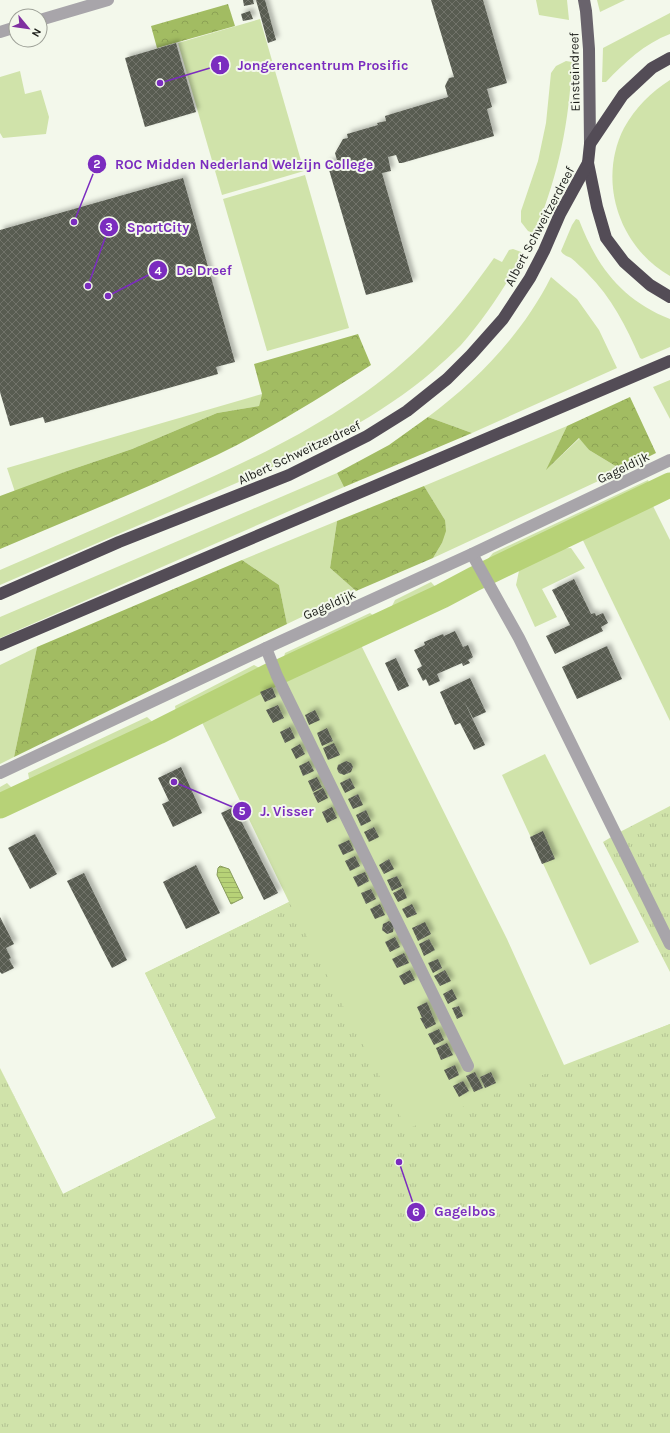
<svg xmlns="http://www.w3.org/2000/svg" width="670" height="1433" viewBox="0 0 670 1433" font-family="Karla,sans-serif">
	<defs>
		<pattern id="forest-crowns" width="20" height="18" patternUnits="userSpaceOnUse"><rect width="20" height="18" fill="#a2bc62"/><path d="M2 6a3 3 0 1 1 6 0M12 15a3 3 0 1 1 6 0" fill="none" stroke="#8ba154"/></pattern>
		<pattern id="park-tufts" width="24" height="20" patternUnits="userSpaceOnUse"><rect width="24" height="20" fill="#d0e3aa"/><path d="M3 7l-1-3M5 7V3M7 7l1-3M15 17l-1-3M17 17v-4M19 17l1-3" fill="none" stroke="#b2c292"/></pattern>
		<pattern id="water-rules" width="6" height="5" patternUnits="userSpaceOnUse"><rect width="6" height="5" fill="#b7d277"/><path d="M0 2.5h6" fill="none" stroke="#9db466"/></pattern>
		<pattern id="building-cross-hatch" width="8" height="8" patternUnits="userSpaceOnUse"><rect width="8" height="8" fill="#585b51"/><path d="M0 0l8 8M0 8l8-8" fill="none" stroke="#71736b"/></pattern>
		<filter id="shadow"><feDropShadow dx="3.5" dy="-3.5" stdDeviation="2" flood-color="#0004"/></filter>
	</defs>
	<rect width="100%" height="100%" fill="#f3f8eb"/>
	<g fill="#d0e3aa">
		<polygon points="536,0 567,0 569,20 539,15"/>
		<polygon points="597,0 625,0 600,12"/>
		<path d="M670 13V34C644 44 625 62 606 82H602L603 48Z"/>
		<polygon points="260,19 304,171 222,195 178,43"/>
		<path d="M566 61 572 62C569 124 559 172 536 230L533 233 528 231 521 222V211L538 161 546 123 551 73 556 66Z"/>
		<polygon points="20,71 25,94 41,90 49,117 46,134 3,138 0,133 0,77"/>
		<path d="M670 80V276C619 247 597 181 624 128 635 108 651 92 670 80Z"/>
		<polygon points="305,175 349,328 267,351 223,199"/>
		<path d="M576 219 579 220C597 267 622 300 670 319V347L642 359 640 358C626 326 612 298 587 273 582 268 576 262 571 258 567 256 563 255 561 251L572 225Z"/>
		<path d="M513 249 524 253C506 285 486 317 461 345 452 354 442 363 433 371 365 429 283 463 202 498 135 527 67 556 0 585V570C58 545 115 520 172 495 261 456 353 413 423 344 450 318 472 289 494 258L502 262 509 250Z"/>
		<path d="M551 277 577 299 599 330 617 368 472 433 428 417C478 380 523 333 551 277Z"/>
		<polygon points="670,380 670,419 653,387"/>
		<polygon points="262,394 259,406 217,413 132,449 70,470 15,492 7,468"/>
		<polygon points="567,426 547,469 580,438 589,450 622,470 433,558 442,543 445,520 424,486"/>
		<polygon points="337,473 344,487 0,638 0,617"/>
		<polygon points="648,480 652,489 489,568 487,560 493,553"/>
		<polygon points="648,496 670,540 670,721 577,528"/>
		<polygon points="337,521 330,568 356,591 287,624 279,585 242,560"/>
		<polygon points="571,548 585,568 542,589 557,617 535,627 516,585 520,566 554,549"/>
		<polygon points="431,582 439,591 393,612 391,608 395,600"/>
		<polygon points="370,613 379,620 291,660 284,657 285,653"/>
		<polygon points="357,637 507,939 564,1065 670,1024 670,1068 327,1285 79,1230 0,1068 63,1194 216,1118 145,973 289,902 197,712"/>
		<polygon points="37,647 14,757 0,764 0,665"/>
		<polygon points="254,665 265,671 177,718 175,706"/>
		<polygon points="147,717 157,726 39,784 30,784 28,773"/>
		<polygon points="545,754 639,942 590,965 502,775"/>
		<polygon points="7,783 17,793 0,801 0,787"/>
	</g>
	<g fill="url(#forest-crowns)">
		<polygon points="228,4 235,26 157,48 151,26"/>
		<path d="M358 334 371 365C321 397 270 429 217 455 146 489 72 518 0 549V496L70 470 132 449 217 413 259 406 262 394 254 364Z"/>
		<polygon points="630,397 656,453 622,470 589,450 579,438 546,470 567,426"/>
		<polygon points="428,417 472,433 344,487 337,473 389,445"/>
		<polygon points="424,486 445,520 446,531 442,543 433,558 356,591 330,568 337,521"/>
		<polygon points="242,560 279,585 287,624 14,757 37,647"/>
	</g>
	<g fill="url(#park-tufts)">
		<polygon points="670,806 670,972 603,842 618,833"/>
		<polygon points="289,902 407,1129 670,1024 670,1433 0,1433 0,1068 63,1194 216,1118 145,973"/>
	</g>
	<polygon fill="url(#water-rules)" stroke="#889c5b" points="220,866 229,869 243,898 231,904 217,875 218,868"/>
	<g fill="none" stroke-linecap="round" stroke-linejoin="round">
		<g stroke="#b7d277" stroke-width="25">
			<polyline points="283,670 442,596 474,579 670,485"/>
			<polyline points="0,806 158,732 271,675"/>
		</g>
	</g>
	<g fill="url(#building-cross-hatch)" filter="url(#shadow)">
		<polygon points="243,0 253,0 254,4 244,6"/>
		<polygon points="256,0 265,0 276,40 268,43"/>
		<polygon points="431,0 483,0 507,83 487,89 492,107 487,109 494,136 402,163 399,163 396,155 388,157 391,171 382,173 413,282 366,295 327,163 337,160 335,153 343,139 348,138 347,134 378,125 377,123 386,121 385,116 388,115 448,97 445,86 449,78 454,77"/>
		<polygon points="250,11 253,19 243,21 241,14"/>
		<polygon points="176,43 196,112 145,127 125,58"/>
		<polygon points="183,178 235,362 216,367 218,374 45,423 43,417 10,426 0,392 0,230"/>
		<polygon points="574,579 591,614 595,613 596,616 603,613 608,623 601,627 603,631 555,654 546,636 570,625 552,590"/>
		<polygon points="455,631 463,647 468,645 473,657 468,660 470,663 463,666 462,663 437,674 440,681 429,686 426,679 423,681 417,669 422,666 414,650 425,645 424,642 443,634 444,636"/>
		<polygon points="607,646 622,679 577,699 562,667"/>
		<polygon points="396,658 409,686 398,691 385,663"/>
		<polygon points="470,678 486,712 473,718 464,701 485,745 474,750 460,723 455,725 440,692"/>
		<polygon points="272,687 276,697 265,702 260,692"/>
		<polygon points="278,705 284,718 273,723 266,710"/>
		<polygon points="315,710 320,720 309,725 305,715"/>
		<polygon points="290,727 295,738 285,743 280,732"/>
		<polygon points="327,728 333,741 322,746 317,733"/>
		<polygon points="334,743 340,755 328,760 323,748"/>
		<polygon points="300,744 305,754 296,759 291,749"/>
		<polygon points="309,761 314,771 303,776 299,766"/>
		<polygon points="346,761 351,763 353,767 351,772 344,775 339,773 337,769 338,765"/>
		<polygon points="181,767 202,813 173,827 162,804 169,801 158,778"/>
		<polygon points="317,777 322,787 313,792 308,781"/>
		<polygon points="350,778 355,788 345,793 340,783"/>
		<polygon points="323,788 328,798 318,803 313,793"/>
		<polygon points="358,794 363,805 353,809 348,799"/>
		<polygon points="234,807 278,893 264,900 221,813"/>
		<polygon points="332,807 337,818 327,823 322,812"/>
		<polygon points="366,810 371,821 361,826 356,815"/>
		<polygon points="374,827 379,837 369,842 364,832"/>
		<polygon points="543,831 555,859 542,864 530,837"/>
		<polygon points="35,834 57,874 30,889 8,848"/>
		<polygon points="349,840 354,850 343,855 338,845"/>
		<polygon points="355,856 360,866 350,871 345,861"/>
		<polygon points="389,859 394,869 384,874 379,865"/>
		<polygon points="196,865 220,913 186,929 163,882"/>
		<polygon points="365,872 369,881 358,887 353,877"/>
		<polygon points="84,873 127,960 112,968 67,881"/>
		<polygon points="397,876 402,886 392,891 387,880"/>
		<polygon points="403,888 407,898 398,902 393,893"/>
		<polygon points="371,889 376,899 366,904 361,893"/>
		<polygon points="380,904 385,915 375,919 370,909"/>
		<polygon points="412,904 417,914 407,918 402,909"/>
		<polygon points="0,917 14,944 6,948 11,958 9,959 14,968 2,974 0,972"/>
		<polygon points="389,921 394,925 393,932 387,934 382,930 383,924"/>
		<polygon points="425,922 431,934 418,941 412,928"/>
		<polygon points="395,937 400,947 390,952 385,942"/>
		<polygon points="429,939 435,950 424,956 419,944"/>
		<polygon points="404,953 409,963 397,968 392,959"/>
		<polygon points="438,959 442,968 433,973 428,963"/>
		<polygon points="410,970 415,980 404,985 399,976"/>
		<polygon points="445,970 451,981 440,986 434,976"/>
		<polygon points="452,989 457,999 448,1004 443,994"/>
		<polygon points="427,1002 436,1024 426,1029 420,1018 422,1018 417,1007"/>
		<polygon points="459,1006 463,1016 457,1019 452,1008"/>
		<polygon points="439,1029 444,1040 434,1045 428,1034"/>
		<polygon points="447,1043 453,1055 441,1060 436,1048"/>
		<polygon points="455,1065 459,1075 449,1080 444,1070"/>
		<polygon points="475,1072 483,1088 474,1092 466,1076"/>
		<polygon points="491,1072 496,1083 485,1088 480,1077"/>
		<polygon points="463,1081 469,1091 459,1097 453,1086"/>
	</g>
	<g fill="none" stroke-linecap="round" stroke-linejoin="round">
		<g stroke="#a8a5aa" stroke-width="12">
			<polyline points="40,20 108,0"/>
			<polyline points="0,32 16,27"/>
			<polyline points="472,554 519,638 670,944"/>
			<polyline points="266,648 277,676 468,1066"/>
			<polyline points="0,773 266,648 472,554 670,460"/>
		</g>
		<polyline stroke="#69636c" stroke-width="12" points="584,0 586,11 589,49 590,144"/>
		<g stroke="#534c56" stroke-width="12">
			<polyline points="670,58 652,68 623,95 590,144 588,163 597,207 606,238 624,262 650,285 670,297"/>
			<polyline points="0,594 119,542 289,475 367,436 407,411 447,379 471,355 503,319 530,278 544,251 560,214 588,163"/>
			<polyline points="0,645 670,361"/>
		</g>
	</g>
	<g text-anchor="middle" stroke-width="4" stroke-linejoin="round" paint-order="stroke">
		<g font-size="13" fill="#1b1d19" stroke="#f3f8eb">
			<text transform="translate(574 72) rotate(-91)" y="5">Einsteindreef</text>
			<text transform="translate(539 226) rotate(-62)" y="5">Albert Schweitzerdreef</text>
			<text transform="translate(299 452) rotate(-25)" y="5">Albert Schweitzerdreef</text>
			<text transform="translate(623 467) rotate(-26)" y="5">Gageldijk</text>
			<text transform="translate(329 604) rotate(-24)" y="5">Gageldijk</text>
		</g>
	</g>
	<path fill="none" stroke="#7b2cbf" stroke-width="1.5" d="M160 83L220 65M74 222L97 164M88 286L109 227M108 296L158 270M174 782L242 811M399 1162L416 1212"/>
	<g fill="#7b2cbf" stroke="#f3f8eb" stroke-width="1.5">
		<circle cx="160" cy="83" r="4"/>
		<circle cx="74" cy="222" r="4"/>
		<circle cx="88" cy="286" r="4"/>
		<circle cx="108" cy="296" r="4"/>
		<circle cx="174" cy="782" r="4"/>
		<circle cx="399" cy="1162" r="4"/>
		<circle cx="220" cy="65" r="10"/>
		<circle cx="97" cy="164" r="10"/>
		<circle cx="109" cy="227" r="10"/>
		<circle cx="158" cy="270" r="10"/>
		<circle cx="242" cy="811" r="10"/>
		<circle cx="416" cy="1212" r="10"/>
	</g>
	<g font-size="12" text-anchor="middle" font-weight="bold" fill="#fff">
		<text x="220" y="70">1</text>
		<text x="97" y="168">2</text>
		<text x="109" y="231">3</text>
		<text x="158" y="275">4</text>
		<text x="242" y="815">5</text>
		<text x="416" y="1216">6</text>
	</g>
	<g font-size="14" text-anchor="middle" font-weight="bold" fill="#7b2cbf" stroke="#f3f8eb" stroke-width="4" stroke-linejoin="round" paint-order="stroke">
		<text x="323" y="70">Jongerencentrum Prosific</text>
		<text x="244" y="169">ROC Midden Nederland Welzijn College</text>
		<text x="158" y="232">SportCity</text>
		<text x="204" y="275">De Dreef</text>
		<text x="287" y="816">J. Visser</text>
		<text x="465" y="1216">Gagelbos</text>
	</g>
	<g transform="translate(28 28) rotate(119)"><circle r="19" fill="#f3f8eb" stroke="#9da097"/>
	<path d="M0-3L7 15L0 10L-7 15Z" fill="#7f30a0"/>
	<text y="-6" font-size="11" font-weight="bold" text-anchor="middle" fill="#1b1d19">N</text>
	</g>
</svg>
